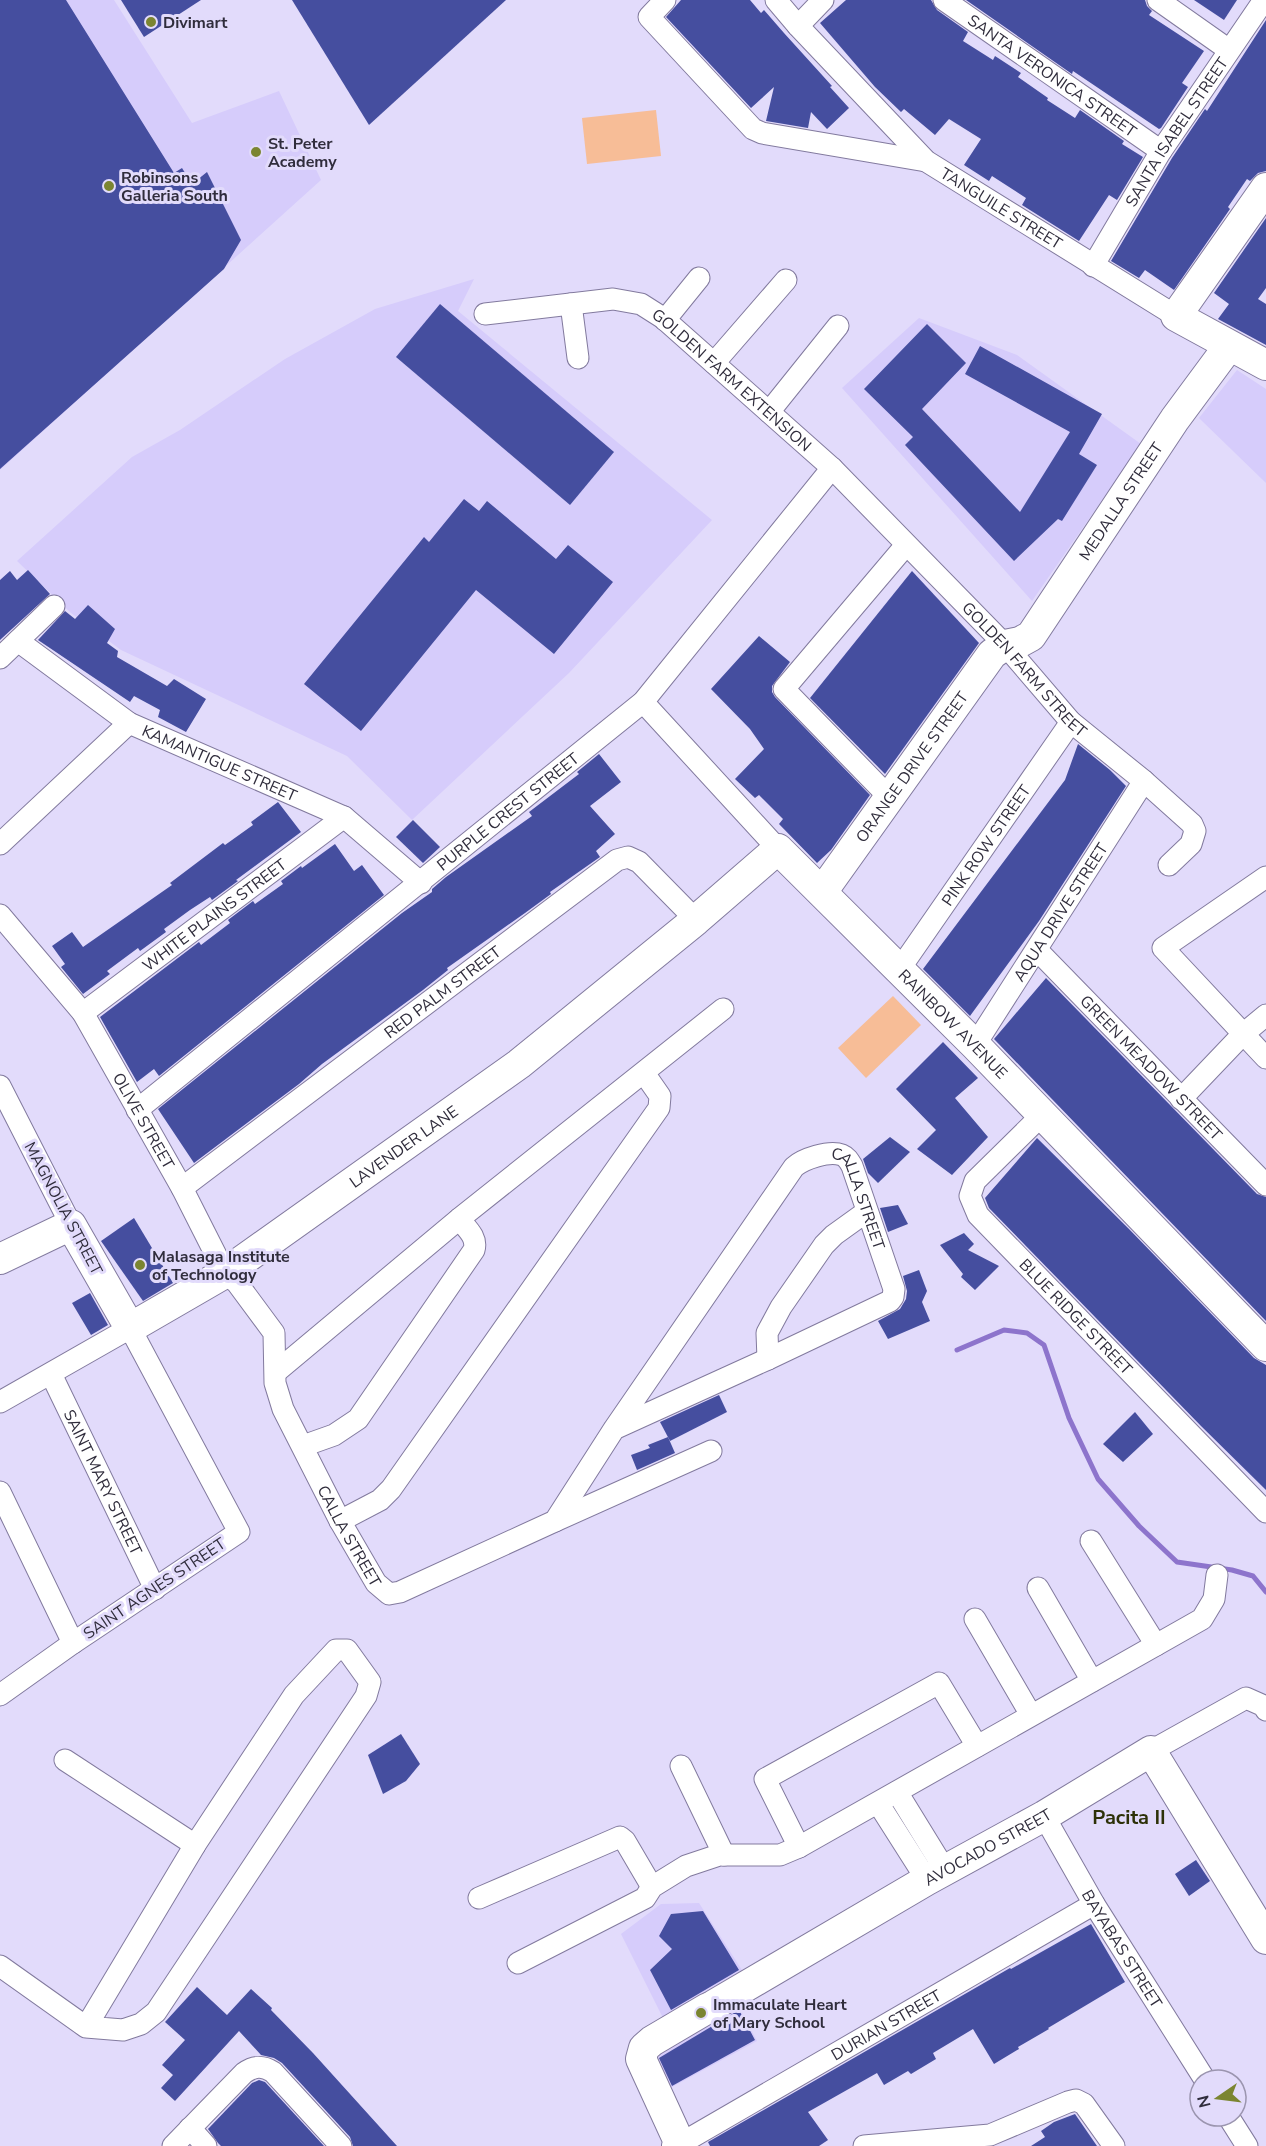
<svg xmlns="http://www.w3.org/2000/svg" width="1266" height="2146" viewBox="0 0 1266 2146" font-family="'Nunito Sans',sans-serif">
	<rect width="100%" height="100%" fill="#e2dbfb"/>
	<g fill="#d6ccfb">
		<polygon points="0,0 114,0 192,123 279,91 321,180 0,470"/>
		<polygon points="474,279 458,311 712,520 569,673 412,820 347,756 121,650 71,613 17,561 132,457 180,430 285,359 375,309"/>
		<polygon points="919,318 1017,355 1141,444 1032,601 842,388"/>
		<polygon points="1237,370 1266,389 1266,483 1199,418"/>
		<polygon points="699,1903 747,1978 730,1990 757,2041 661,2093 646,2057 672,2036 621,1934 661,1904"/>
	</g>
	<g fill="#f7bd97">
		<polygon points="656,110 661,156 587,164 582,118"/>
		<polygon points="893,996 921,1025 866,1078 838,1048"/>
	</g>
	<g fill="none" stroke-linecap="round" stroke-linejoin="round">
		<polyline stroke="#8d74cc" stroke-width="5" points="957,1350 1004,1330 1027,1333 1044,1345 1069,1418 1098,1479 1139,1526 1177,1562 1232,1570 1253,1576 1266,1592"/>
	</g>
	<g fill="#454e9f">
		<polygon points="0,0 66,0 174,173 182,168 192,184 207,172 241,240 224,269 0,469"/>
		<polygon points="121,0 201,0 144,37"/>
		<polygon points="292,0 506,0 369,125"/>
		<polygon points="681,0 750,0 761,13 764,10 784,33 832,86 830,87 849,108 827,129 811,112 808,128 766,121 774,87 751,108 666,17"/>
		<polygon points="846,0 931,0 937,10 968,32 963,41 993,60 995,56 1021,73 1018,77 1048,98 1047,100 1075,118 1080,110 1124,141 1122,144 1143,157 1117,200 1109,195 1079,241 1022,205 1026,198 992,176 989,181 964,165 981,139 949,119 935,135 904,109 901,112 875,87 820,23"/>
		<polygon points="966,0 1145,0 1147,6 1152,11 1149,15 1204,51 1182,83 1188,87 1161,128 1159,129 1073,71 1072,74"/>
		<polygon points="1194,0 1237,0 1224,20"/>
		<polygon points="1266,20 1266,171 1258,173 1250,181 1247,179 1228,207 1230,209 1174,290 1145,270 1139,278 1111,261 1172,158 1205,109 1207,111"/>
		<polygon points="1266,218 1266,288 1258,299 1266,304 1266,345 1218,319 1229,304 1214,293"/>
		<polygon points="440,304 614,452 570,505 396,357"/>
		<polygon points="927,324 966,363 922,409 1020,512 1070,432 965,374 980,346 1102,414 1079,454 1097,465 1062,521 1058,519 1014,561 905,445 913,437 864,389"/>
		<polygon points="464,499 479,511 487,501 556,559 568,545 613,582 554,654 476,590 361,731 304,684 424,537 429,542"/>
		<polygon points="28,570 50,594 0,640 0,580 10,571 17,580"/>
		<polygon points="912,571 979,643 885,774 810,698"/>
		<polygon points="88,605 115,629 107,643 118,651 117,657 167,686 174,679 206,699 186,732 158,717 160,710 134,696 130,702 38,640 65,611 75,619"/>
		<polygon points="759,636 790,662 772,686 772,692 775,697 870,795 831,850 817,863 779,824 783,819 759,795 755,798 735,779 764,749 750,729 711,689"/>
		<polygon points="1078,744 1110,770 1126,786 1039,921 970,1016 923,969 1065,780"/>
		<polygon points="599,754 621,782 590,806 615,834 596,851 600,857 550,892 551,894 525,913 447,968 448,970 423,990 322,1064 299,1084 194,1163 158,1109 402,913 432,892 432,889 446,877 532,816 529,812 579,774 577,772"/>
		<polygon points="278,802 301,832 236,880 238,881 212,900 210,897 190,910 164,929 166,932 140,951 138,948 107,971 110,974 83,994 61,967 65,964 52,946 72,932 83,947 172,885 170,883 223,843 225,845 253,825 251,822"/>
		<polygon points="413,820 440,847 423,863 396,837"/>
		<polygon points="335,844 354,871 362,865 384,895 159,1076 154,1069 137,1082 100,1017 199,942 201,945 230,923 228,920 253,901 255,904 283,884 281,881 301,866 302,868"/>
		<polygon points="1046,978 1257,1194 1266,1197 1266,1321 994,1039"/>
		<polygon points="943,1042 978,1078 955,1098 988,1137 952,1175 917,1149 936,1130 896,1089"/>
		<polygon points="890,1137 910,1152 878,1183 868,1173 863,1159"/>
		<polygon points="1037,1138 1128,1228 1254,1358 1266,1365 1266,1490 1201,1426 989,1208 985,1198"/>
		<polygon points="898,1205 908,1224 888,1232 880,1208"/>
		<polygon points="134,1218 173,1283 143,1301 101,1241"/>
		<polygon points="964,1233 974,1244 968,1250 999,1266 975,1290 961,1277 963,1274 940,1245"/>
		<polygon points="919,1270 927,1291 922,1302 930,1321 888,1339 878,1321 900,1309 906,1299 907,1291 903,1276"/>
		<polygon points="90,1293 108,1325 91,1335 72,1303"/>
		<polygon points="719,1395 727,1412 670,1441 660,1422"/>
		<polygon points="1135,1412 1153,1434 1123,1462 1103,1444"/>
		<polygon points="668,1437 675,1453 637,1470 631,1455 650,1448 648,1445"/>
		<polygon points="401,1734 420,1764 406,1781 383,1794 368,1755"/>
		<polygon points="1196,1860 1210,1881 1189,1896 1175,1874"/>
		<polygon points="703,1911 739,1970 671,2010 650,1970 672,1949 659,1936 671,1914"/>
		<polygon points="1091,1924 1125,1982 1048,2028 1049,2029 1018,2047 1019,2049 994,2064 973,2029 933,2053 936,2059 911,2074 908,2071 884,2085 877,2073 808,2112 828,2140 819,2146 710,2146 708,2142 1010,1968 1011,1969"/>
		<polygon points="197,1987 227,2015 251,1989 272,2008 271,2010 313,2053 397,2146 353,2146 350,2137 282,2063 274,2058 261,2055 239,2031 175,2101 161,2088 173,2075 162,2065 185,2040 165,2022"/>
		<polygon points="739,2010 755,2040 672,2086 659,2058"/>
		<polygon points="259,2080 265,2082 324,2146 221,2146 218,2143 208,2129 252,2083"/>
		<polygon points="1075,2114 1097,2146 1031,2146 1045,2137 1041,2131 1054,2122"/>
	</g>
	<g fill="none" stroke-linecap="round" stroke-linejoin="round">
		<g stroke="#827a9e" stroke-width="23">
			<g id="street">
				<polyline points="665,0 649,17 753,129 762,133 926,161"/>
				<path id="s1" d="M776 0 798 26 926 161 1176 316"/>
				<path id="s2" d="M944 0 1161 151"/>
				<polyline points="1158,0 1229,50"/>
				<polyline points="798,26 823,0"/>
				<path id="s3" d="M1093 266 1161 151 1264 0"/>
				<polyline points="571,304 578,358"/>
				<path id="s4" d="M485 314 613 299 641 304 663 318 832 468 1005 645 1071 722 1144 781 1192 824 1195 831 1191 844 1169 865"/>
				<polyline points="665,320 699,278"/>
				<polyline points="714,363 786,280"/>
				<polyline points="769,412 838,326"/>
				<path id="s5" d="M18 641 129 723 344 817 421 883"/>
				<polyline points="0,658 54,606"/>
				<polyline points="643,702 778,849"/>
				<polyline points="890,798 784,689 906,545"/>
				<polyline points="0,844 129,723"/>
				<polyline points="1266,877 1163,948 1266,1058"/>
				<path id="s6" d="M0 915 83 1013 182 1188 225 1273 237 1283 274 1333 275 1383 283 1409 340 1521 376 1583 389 1594 400 1592 555 1521 614 1429 794 1167C803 1159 829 1150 842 1155 847 1157 849 1161 852 1166L894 1289 893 1297 890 1301 768 1359 614 1429"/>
				<path id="s7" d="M1037 950 1266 1185"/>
				<path id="s8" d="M899 970 1071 722"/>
				<path id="s9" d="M83 1013 344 817"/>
				<path id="s10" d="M975 1045 1144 781"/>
				<polyline points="0,1086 71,1225"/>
				<polyline points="1181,1099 1242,1035 1266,1015"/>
				<path id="s11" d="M137 1110 643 702 832 468"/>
				<path id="s12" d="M1043 1114 975 1181 970 1196 978 1215 1266 1512"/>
				<path id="s13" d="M182 1188 617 860 628 857 639 862 696 920"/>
				<polyline points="768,1359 767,1333 781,1307 824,1245 834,1235 866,1212"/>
				<polyline points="276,1372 459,1219 723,1009"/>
				<path id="s14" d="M51 1374 155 1589"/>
				<polyline points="0,1402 130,1328 239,1532 73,1643 0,1695"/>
				<path d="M303 1446 334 1435 358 1419 474 1250C478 1237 466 1228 459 1219"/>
				<polyline points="0,1492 73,1643"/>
				<polyline points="340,1521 380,1500 391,1489 659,1108 660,1096 644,1073"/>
				<polyline points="555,1521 711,1451"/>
				<polyline points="1091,1541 1156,1645"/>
				<polyline points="1038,1588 1092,1681"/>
				<polyline points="975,1619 1031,1715"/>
				<polyline points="1151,1751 1246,1698 1264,1706 1266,1710"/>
				<polyline points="65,1760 195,1845"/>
				<polyline points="681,1766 724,1855"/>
				<polyline points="897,1792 945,1870"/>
				<polyline points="878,1803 927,1880"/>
				<path id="s15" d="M1044 1816 1094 1904 1205 2080"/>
				<polyline points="799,1847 765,1779 939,1683 977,1746"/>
				<polyline points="479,1898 620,1837 625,1841 652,1887"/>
				<polyline points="518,1963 645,1898 652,1887 686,1866 719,1855 780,1855 799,1847 1202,1619 1214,1599 1217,1575"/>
				<polyline points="0,1966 86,2027 123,2030 141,2024 156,2012 366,1696 370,1682 347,1650 336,1650 294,1695 195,1845 86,2027"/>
				<polyline points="1228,2116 1247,2146"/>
				<polyline points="190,2128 206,2146"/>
				<path id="s16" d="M680 2144 1094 1904"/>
				<path d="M173 2146 244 2073C254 2066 262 2065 273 2072L341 2146"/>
				<polyline points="864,2146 990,2135 1068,2102 1076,2100 1084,2104 1114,2146"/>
			</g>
		</g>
		<g stroke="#827a9e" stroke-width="32">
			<g id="secondary">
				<polyline points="1266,188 1176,316 1266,365"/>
				<path id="s17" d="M822 892 992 654 1005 645 1020 642 1031 636 1175 419 1229 346"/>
				<path id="s18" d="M0 1259 71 1225 130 1328 225 1273 519 1064 696 920 778 849 975 1045 1266 1346"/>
				<path id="s19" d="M714 2005 927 1880 1044 1816 1151 1751 1266 1939"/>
				<polyline points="677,2146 680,2144 641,2059 644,2048 652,2041 708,2008"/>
			</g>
		</g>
		<use href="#street" stroke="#fff" stroke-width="21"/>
		<use href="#secondary" stroke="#fff" stroke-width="30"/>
	</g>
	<g fill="#7b8531" stroke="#e2dbfb" stroke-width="2">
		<circle cx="151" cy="22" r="6"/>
		<circle cx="256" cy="152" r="6"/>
		<circle cx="109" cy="186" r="6"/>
		<circle cx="140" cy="1265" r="6"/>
		<circle cx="701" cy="2013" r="6"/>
	</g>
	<g text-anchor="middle" stroke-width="6" stroke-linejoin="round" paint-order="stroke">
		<g font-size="16" font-weight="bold" fill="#302d3c" stroke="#e2dbfb" text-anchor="start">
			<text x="163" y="28">Divimart</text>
			<text x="268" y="149">St. Peter<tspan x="268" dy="18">Academy</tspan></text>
			<text x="121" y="183">Robinsons<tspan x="121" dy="18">Galleria South</tspan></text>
			<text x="152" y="1262">Malasaga Institute<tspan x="152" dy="18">of Technology</tspan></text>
			<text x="713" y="2010">Immaculate Heart<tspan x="713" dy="18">of Mary School</tspan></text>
		</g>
		<g font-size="16" fill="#302d3c" stroke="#e2dbfb">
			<text dy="6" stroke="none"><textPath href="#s2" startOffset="132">SANTA VERONICA STREET</textPath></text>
			<text dy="6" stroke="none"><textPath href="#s3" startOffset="158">SANTA ISABEL STREET</textPath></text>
			<text dy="6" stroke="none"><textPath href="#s1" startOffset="309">TANGUILE STREET</textPath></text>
			<text dy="6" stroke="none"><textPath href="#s4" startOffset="276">GOLDEN FARM EXTENSION</textPath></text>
			<text dy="6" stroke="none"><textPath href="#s17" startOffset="498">MEDALLA STREET</textPath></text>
			<text dy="6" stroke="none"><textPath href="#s4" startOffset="688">GOLDEN FARM STREET</textPath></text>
			<text dy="6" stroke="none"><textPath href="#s5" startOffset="237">KAMANTIGUE STREET</textPath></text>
			<text dy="6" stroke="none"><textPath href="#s17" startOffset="154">ORANGE DRIVE STREET</textPath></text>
			<text dy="6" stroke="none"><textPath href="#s11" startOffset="476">PURPLE CREST STREET</textPath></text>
			<text dy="6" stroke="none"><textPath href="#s8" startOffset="152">PINK ROW STREET</textPath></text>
			<text dy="6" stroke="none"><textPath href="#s10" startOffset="158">AQUA DRIVE STREET</textPath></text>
			<text dy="6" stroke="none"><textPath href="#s9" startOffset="164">WHITE PLAINS STREET</textPath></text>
			<text dy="6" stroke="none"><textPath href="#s13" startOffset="326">RED PALM STREET</textPath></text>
			<text dy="6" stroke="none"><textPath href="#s18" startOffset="1252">RAINBOW AVENUE</textPath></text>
			<text dy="6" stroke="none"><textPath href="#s7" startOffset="164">GREEN MEADOW STREET</textPath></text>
			<text dy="6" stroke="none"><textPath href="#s6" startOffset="252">OLIVE STREET</textPath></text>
			<text dy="6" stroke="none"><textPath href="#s18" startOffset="526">LAVENDER LANE</textPath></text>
			<text dy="6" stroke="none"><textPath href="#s6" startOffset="1500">CALLA STREET</textPath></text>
			<text transform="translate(64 1208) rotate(62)" y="6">MAGNOLIA STREET</text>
			<text dy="6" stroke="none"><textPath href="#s12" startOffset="273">BLUE RIDGE STREET</textPath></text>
			<text dy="6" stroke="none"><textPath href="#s14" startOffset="120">SAINT MARY STREET</textPath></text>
			<text dy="6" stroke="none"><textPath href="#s6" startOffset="723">CALLA STREET</textPath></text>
			<text transform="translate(154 1588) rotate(-34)" y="6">SAINT AGNES STREET</text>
			<text dy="6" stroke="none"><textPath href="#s19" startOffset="316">AVOCADO STREET</textPath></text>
			<text dy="6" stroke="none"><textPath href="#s15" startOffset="154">BAYABAS STREET</textPath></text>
			<text dy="6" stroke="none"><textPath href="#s16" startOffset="238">DURIAN STREET</textPath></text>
		</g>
		<g font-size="20" font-weight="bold" fill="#2d3108" stroke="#e2dbfb">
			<text x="1129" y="1824">Pacita II</text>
		</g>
	</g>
	<g transform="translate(1218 2098) rotate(256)"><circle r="28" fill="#e2dbfb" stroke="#9b95af" stroke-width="1.5"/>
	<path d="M0-4.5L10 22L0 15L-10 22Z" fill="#7b8531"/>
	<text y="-9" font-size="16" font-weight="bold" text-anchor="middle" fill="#302d3c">N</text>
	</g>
</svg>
